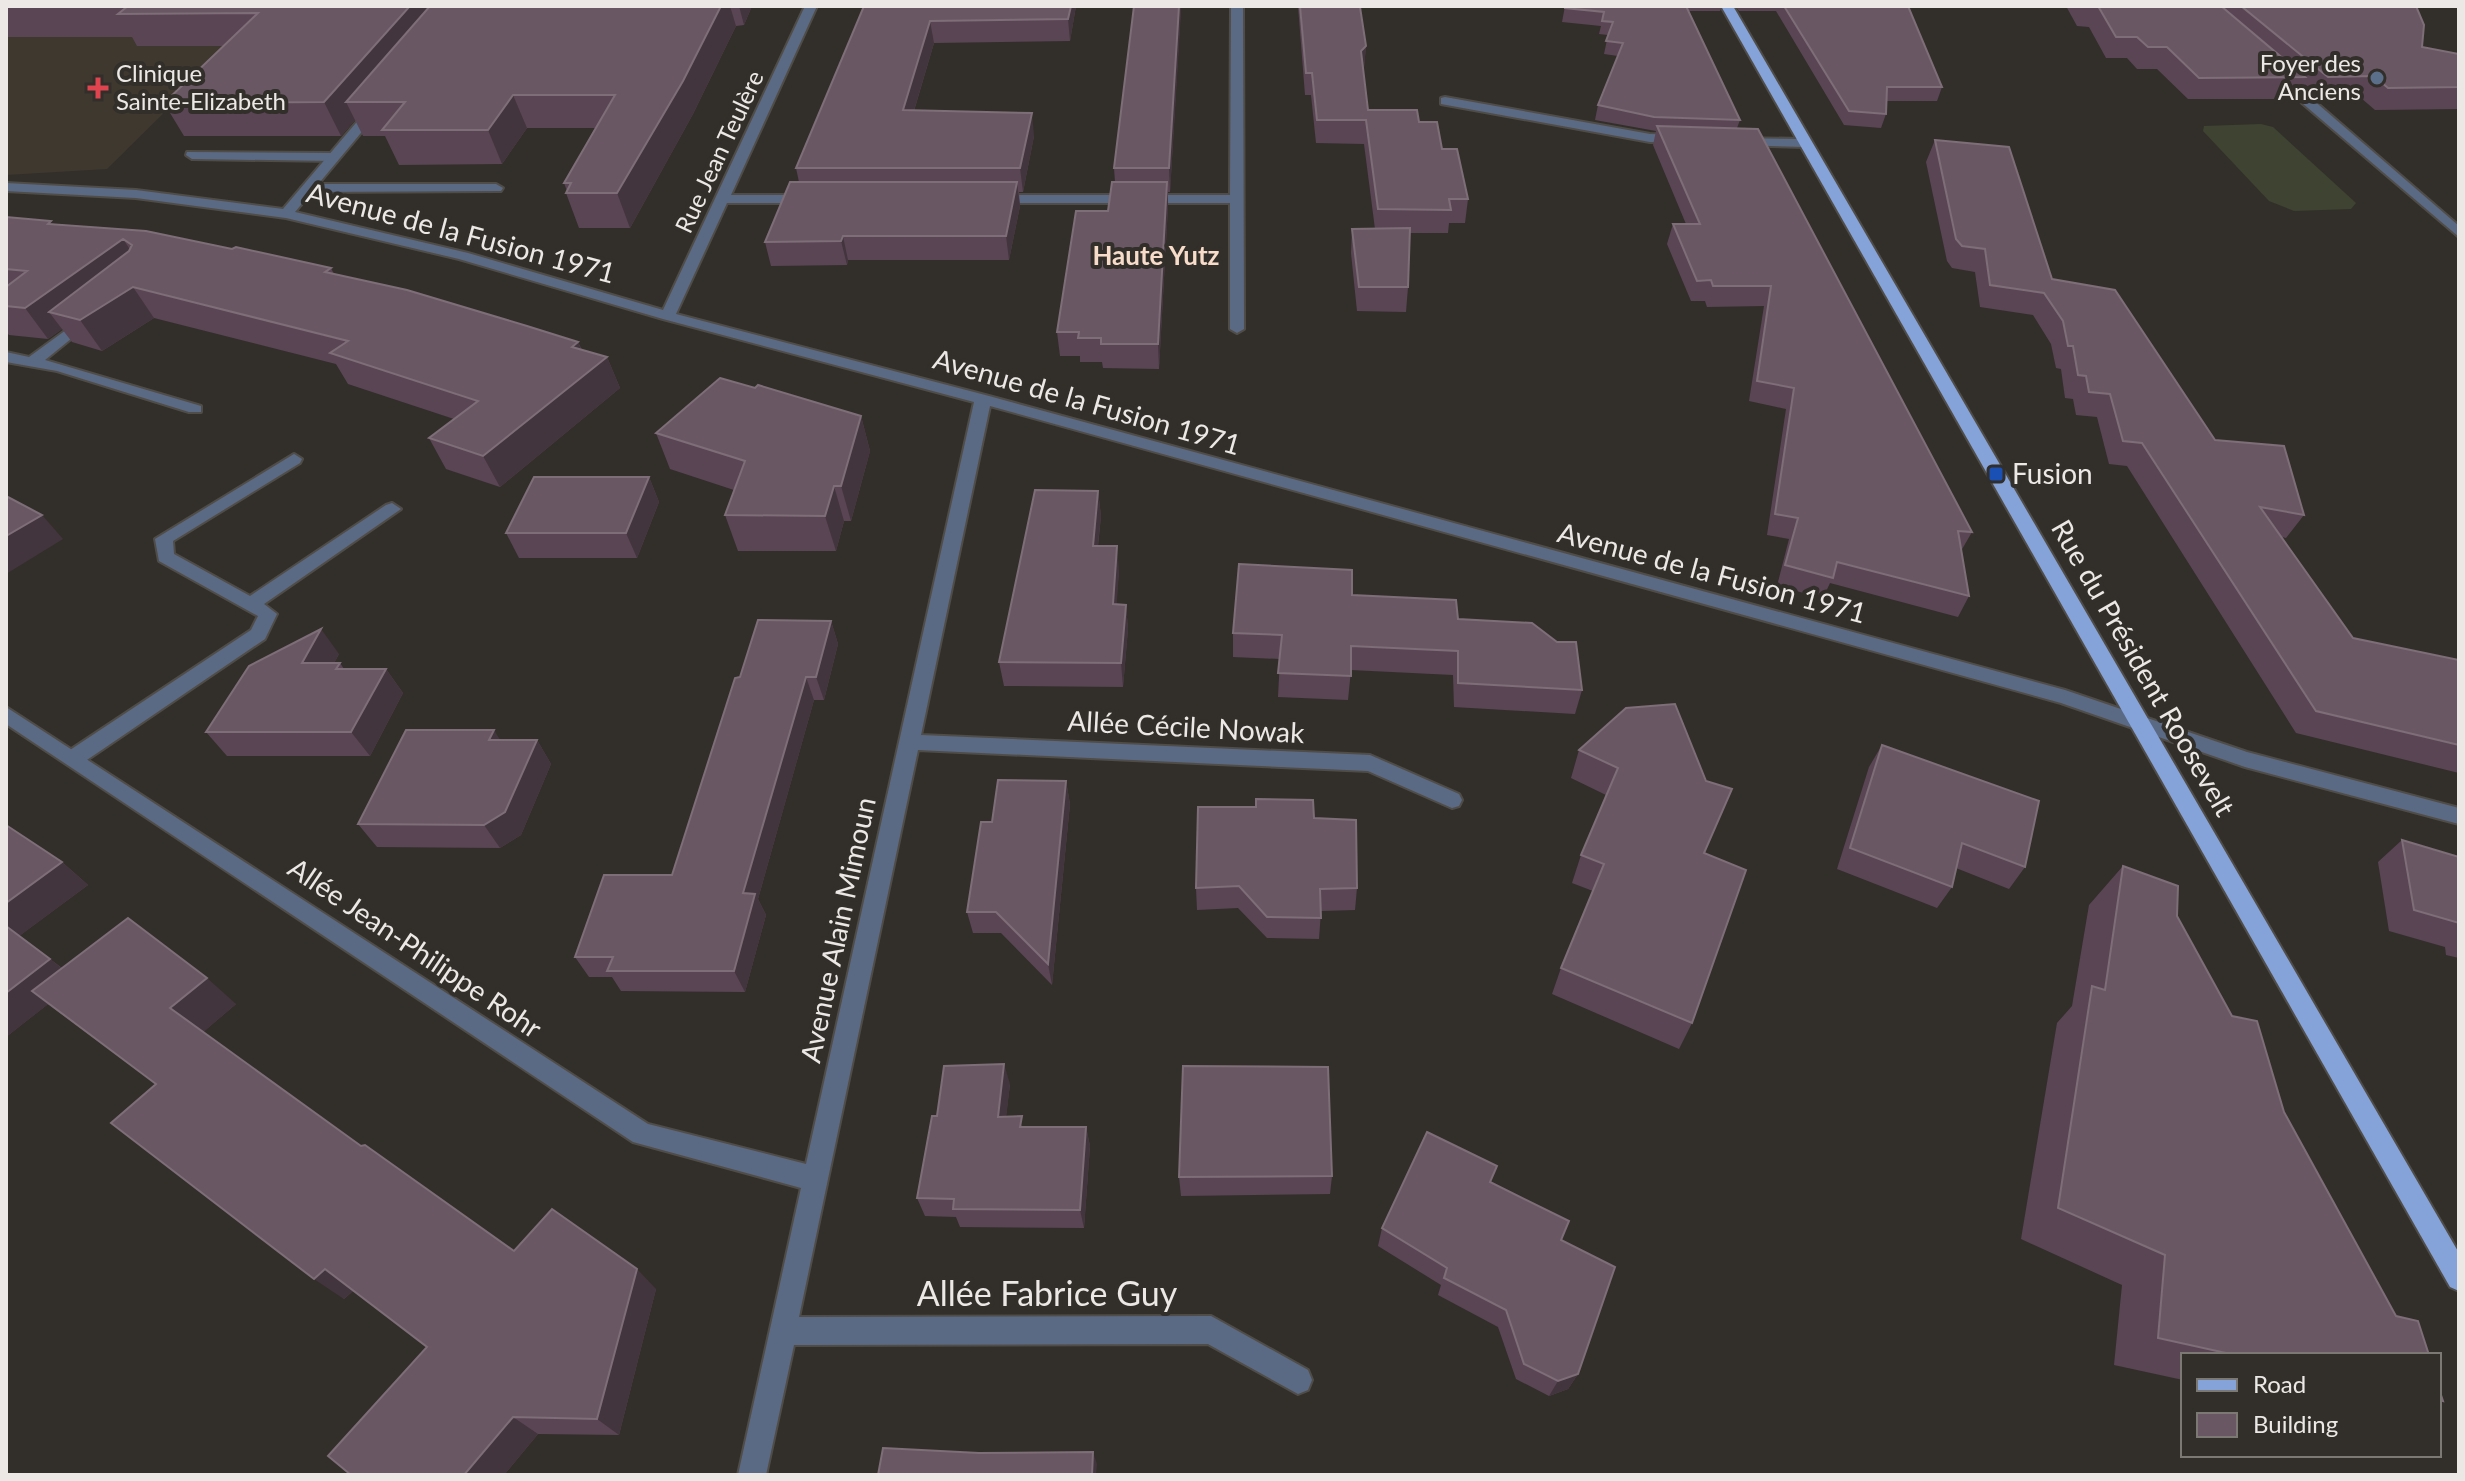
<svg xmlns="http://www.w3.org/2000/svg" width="2465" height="1481" viewBox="0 0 2465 1481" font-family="Lato,sans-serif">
	<rect width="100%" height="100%" fill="#322f2a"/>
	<polygon fill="#3f382e" points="6,6 272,6 107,169 6,175"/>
	<polygon fill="#3e4431" points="2261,124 2273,127 2356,203 2351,209 2294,211 2269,201 2203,131 2204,126"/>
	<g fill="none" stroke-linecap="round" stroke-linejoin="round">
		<g stroke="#504d48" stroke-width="4">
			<g id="service">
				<polygon points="1445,97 1650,134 1681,135 1687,139 1681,143 1650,142 1441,104 1441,98"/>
				<polygon points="1733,138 1805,139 1811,143 1805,147 1737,145 1733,144"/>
				<polygon points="187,152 334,153 340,157 334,161 192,159 186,155"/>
				<polygon points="496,184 503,188 501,191 308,192 301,188 308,184"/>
				<polygon points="88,314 95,318 93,321 45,360 201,406 201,412 189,412 57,371 6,362 6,352 29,357"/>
				<polygon points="294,454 302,459 300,463 173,541 174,554 250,596 386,505 392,503 401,509 264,604 277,614 265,639 81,764 67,764 64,758 67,752 251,630 258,616 159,561 155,539"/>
			</g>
		</g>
		<g stroke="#504d48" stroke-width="4">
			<g id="minor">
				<polygon points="805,6 817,6 731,195 810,195 817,199 810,203 727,203 676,314 989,396 2065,690 2247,752 2459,808 2459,824 2245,767 2061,703 990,406 921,735 1370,755 1459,794 1462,800 1459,806 1452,808 1368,771 918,750 799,1317 1211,1316 1308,1370 1312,1380 1308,1390 1298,1394 1208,1344 794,1345 766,1475 738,1475 801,1188 633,1142 6,724 6,707 648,1124 806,1164 974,402 663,319 459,259 286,218 136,198 6,191 6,183 136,190 283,209 372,104 380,104 380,110 295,212 468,253 663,310"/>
				<polygon points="1231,6 1243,6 1244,329 1237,333 1230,329 1230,203 994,203 987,199 994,195 1230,195"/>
				<polygon points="2274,73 2282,73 2459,226 2459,237 2274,79"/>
			</g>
		</g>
		<g stroke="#504d48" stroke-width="4">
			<polygon id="primary" points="1721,6 1733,6 2459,1253 2459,1291 2450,1287"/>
		</g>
		<use href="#service" fill="#5b6a84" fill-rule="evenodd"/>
		<use href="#minor" fill="#5b6a84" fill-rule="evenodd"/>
		<use href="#primary" fill="#85a3d9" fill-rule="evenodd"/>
	</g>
	<g fill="#5a4554">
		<polygon points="6,6 752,6 744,25 736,26 693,114 630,228 579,228 566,193 567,191 564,183 595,128 527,128 502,164 399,165 385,136 363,136 355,120 341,136 184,136 164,103 224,46 137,46 132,37 6,37"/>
		<polygon points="864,6 1076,6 1070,41 934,43 914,111 1034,136 1023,192 1019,192 1020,206 1009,260 848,260 847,265 771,266 765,242 799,182 796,168"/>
		<polygon points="1134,6 1181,6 1170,192 1168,192 1168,206 1159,369 1103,368 1102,362 1080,362 1080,356 1060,356 1057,332 1108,211 1115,182 1114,168"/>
		<polygon points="1298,6 1347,6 1366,46 1364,68 1363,70 1368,110 1419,122 1442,149 1468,199 1465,223 1449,223 1448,233 1410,233 1408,287 1406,312 1357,311 1351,253 1352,229 1375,229 1364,144 1316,143 1311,95 1305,95"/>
		<polygon points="1565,6 1722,6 1720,11 1689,11 1740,120 1737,128 1972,532 1961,551 1969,596 1958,617 1830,583 1823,598 1777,586 1789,539 1767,535 1786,409 1749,401 1764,306 1707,307 1705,301 1691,301 1667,244 1673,224 1686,224 1653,145 1656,131 1595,120 1598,105 1618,56 1604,54 1608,35 1599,34 1601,26 1562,22"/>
		<polygon points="1735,6 1908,6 1942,87 1937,101 1886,101 1886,114 1881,128 1844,125 1776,11 1739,11"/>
		<polygon points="2066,6 2416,6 2422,47 2459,54 2459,109 2375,110 2361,98 2315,98 2300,86 2293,99 2188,99 2157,69 2137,69 2127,58 2106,58 2089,27 2077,26"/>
		<polygon points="1935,140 2052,279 2215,440 2304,515 2286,538 2282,537 2353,638 2459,660 2459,773 2296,733 2127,466 2109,464 2097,417 2076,415 2073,399 2065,398 2061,369 2056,368 2051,344 2033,315 1980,307 1975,272 1952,268 1947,261 1926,162"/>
		<polygon points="6,217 232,249 331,268 334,274 578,342 582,350 607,357 620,388 500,487 446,469 429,438 454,419 348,384 336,364 154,318 102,351 72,342 62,329 48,339 9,335 6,332"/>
		<polygon points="755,388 861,416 870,451 851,521 844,521 836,551 738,551 725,515 734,490 670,469 656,433"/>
		<polygon points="649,477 659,502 637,558 519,558 506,533"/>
		<polygon points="1098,491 1101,516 1098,546 1119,571 1116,604 1126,605 1128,629 1123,687 1004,686 999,662"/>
		<polygon points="1352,595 1458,619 1582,690 1575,714 1454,707 1453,675 1351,670 1348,700 1278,697 1280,659 1233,657 1233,633"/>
		<polygon points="831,621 838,644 824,700 814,700 758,899 766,915 745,992 621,991 612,977 589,977 575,957 672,875"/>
		<polygon points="339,654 334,663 340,663 344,669 386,669 403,693 370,756 227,756 206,732"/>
		<polygon points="1626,708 1704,853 1692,1023 1679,1049 1552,994 1561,968 1593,891 1572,883 1581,855 1606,795 1571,778 1579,750"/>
		<polygon points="500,740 537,740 551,764 521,835 500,848 377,847 358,824"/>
		<polygon points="1882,745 2025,867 2009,889 1956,868 1952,887 1937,908 1837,869 1869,767"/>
		<polygon points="1066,781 1070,804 1052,985 1001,933 973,933 967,912"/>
		<polygon points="1314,818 1357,888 1355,910 1321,911 1319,939 1267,938 1238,908 1197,910 1196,888"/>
		<polygon points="6,825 62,862 88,885 19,936 62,968 236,1004 203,1032 361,1146 514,1251 656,1289 619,1435 538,1434 504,1475 351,1475 427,1347 353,1291 344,1299 156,1084 48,1004 6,1037"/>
		<polygon points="2402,840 2459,857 2459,958 2446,955 2445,947 2389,931 2378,862"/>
		<polygon points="2123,866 2177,916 2396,1316 2429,1355 2183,1355 2183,1380 2114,1365 2122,1285 2021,1239 2057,1023 2072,1006 2089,905"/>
		<polygon points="1010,1084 1006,1116 1024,1127 1086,1127 1090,1146 1084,1228 960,1227 956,1217 925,1216 917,1198 937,1116"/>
		<polygon points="1332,1176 1330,1194 1181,1196 1179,1177"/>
		<polygon points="1491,1182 1561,1240 1578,1374 1568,1389 1549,1396 1516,1379 1498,1327 1438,1295 1441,1285 1378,1246 1382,1228"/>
	</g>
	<g fill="#43353d">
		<polygon points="410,6 451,6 346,102 355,120 341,136 324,102"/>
		<polygon points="721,6 730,6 736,26 693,114 630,228 617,193"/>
		<polygon points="739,6 752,6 744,25"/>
		<polygon points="1071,6 1076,6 1070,41 1068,19"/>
		<polygon points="1179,6 1181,6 1181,13 1170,192 1169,168"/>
		<polygon points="930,21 934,43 907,134 903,110"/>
		<polygon points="1366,46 1364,68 1359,73 1361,51"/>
		<polygon points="513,95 527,128 502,164 488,130"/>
		<polygon points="1032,113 1034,136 1023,192 1020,168"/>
		<polygon points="1017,182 1020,206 1009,260 1006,236"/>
		<polygon points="1167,182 1168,206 1159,369 1158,344"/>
		<polygon points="843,236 848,260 847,265 841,241"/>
		<polygon points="123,239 143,269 49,312 62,329 48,339 25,308"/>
		<polygon points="133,287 154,318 102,351 80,320"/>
		<polygon points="578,342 590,370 607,357 620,388 500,487 483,456 572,347"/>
		<polygon points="861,416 870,451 851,521 841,486"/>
		<polygon points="649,477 659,502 637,558 626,533"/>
		<polygon points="834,486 844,521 836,551 825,516"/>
		<polygon points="1098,491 1101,516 1095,571 1093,546"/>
		<polygon points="42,515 63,539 6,574 6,536"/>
		<polygon points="1117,546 1119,571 1115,629 1113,604"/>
		<polygon points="1126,605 1128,629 1123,687 1121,663"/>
		<polygon points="831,621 838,644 824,700 816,677"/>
		<polygon points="321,629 339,654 321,687 302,663"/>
		<polygon points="386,669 403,693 370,756 351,732"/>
		<polygon points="806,677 814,700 758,899 766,915 745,992 734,971 743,893"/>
		<polygon points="494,730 509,754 489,740"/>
		<polygon points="537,740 551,764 521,835 500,848 484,825"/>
		<polygon points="1066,781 1070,804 1052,985 1048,964"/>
		<polygon points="62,862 88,885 18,937 6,927 6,903"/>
		<polygon points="50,959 78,981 6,1037 6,993"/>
		<polygon points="207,978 236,1004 201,1034 170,1008"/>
		<polygon points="1004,1064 1010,1084 1004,1136 998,1117"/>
		<polygon points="1086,1127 1090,1146 1084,1228 1080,1210"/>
		<polygon points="325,1269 355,1289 344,1299 314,1279"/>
		<polygon points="637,1269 656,1289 619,1435 597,1419"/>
		<polygon points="1578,1374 1568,1389 1549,1396 1558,1381"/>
		<polygon points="513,1417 538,1434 504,1475 464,1475"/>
		<polygon points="1093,1452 1097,1464 1096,1475 1092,1475"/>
	</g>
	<g fill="#6a5764" stroke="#7e6e78" stroke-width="2">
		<polygon points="128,6 410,6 324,102 164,103 258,13 118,14"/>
		<polygon points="430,6 721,6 683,81 617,193 566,193 571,183 564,183 615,95 513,95 488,130 382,130 405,102 346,102"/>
		<polygon points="864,6 1071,6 1068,19 930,21 903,110 1032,113 1020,168 796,168"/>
		<polygon points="1134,6 1179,6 1169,168 1114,168"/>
		<polygon points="1300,6 1347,6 1347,7 1360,7 1366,46 1361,51 1368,110 1417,110 1419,122 1437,122 1442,149 1457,149 1468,199 1449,199 1451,210 1378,209 1366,120 1317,120 1312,73 1306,73"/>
		<polygon points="1565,6 1686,6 1740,120 1654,117 1598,105 1623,43 1606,41 1613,22 1602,21 1604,12 1565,8"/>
		<polygon points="1784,6 1908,6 1942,87 1887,87 1886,114 1849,111"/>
		<polygon points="2098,6 2221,6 2305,77 2199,78 2167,47 2148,47 2137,37 2116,37"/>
		<polygon points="2241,6 2416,6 2424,25 2422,47 2459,54 2459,87 2388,88 2374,76 2328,77"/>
		<polygon points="1657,126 1758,129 1972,532 1958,531 1969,596 1837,562 1833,578 1785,565 1798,518 1775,514 1794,388 1757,381 1771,286 1713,286 1711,280 1697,281 1673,224 1700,224"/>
		<polygon points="1935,140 2009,147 2052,279 2115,290 2215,440 2284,446 2304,515 2260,507 2353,638 2459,660 2459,745 2316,711 2142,443 2123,441 2110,394 2089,392 2086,376 2078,375 2073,346 2068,346 2063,321 2044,293 1990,285 1985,249 1962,246 1956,239"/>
		<polygon points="790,182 1017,182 1006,236 843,236 841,241 765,242"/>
		<polygon points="1112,182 1167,182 1158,344 1101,344 1101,338 1078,338 1079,332 1057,332 1076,211 1108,211"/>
		<polygon points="6,217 51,221 48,224 146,231 232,249 236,247 331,268 325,272 407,290 527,326 578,342 572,347 607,357 483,456 429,438 478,401 330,353 348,341 133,287 80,320 49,312 129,251 132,245 123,239 25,308 6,306 6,287 27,271 6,269"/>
		<polygon points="1410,228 1408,287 1359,287 1352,229"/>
		<polygon points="720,378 755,388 758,385 861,416 841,486 834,486 825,516 725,515 745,461 656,433"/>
		<polygon points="534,477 649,477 626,533 506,533"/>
		<polygon points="1035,490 1098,491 1093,546 1117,546 1113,604 1126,605 1121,663 999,662"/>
		<polygon points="6,496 42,515 6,536"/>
		<polygon points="1239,564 1352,570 1352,595 1456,600 1458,619 1532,623 1557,642 1576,642 1582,690 1458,683 1458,651 1351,646 1351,676 1278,673 1282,635 1233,633"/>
		<polygon points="758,620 831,621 816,677 806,677 743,893 755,894 734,971 607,971 613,957 575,957 604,875 672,875 735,678 740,677"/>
		<polygon points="321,629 302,663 340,663 336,669 386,669 351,732 206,732 249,666"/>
		<polygon points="1675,704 1706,781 1732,789 1704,853 1746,870 1692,1023 1561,968 1604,864 1581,855 1618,768 1579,750 1626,708"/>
		<polygon points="406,730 494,730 489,740 537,740 505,812 484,825 358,824"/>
		<polygon points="1882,745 2039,801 2025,867 1962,843 1952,887 1850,848"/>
		<polygon points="998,780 1066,781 1048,964 996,912 967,912 981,822 992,822"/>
		<polygon points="1256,799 1313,800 1314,818 1356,820 1357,888 1320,889 1321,918 1267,917 1239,886 1196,888 1198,807 1256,807"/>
		<polygon points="6,825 62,862 6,903"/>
		<polygon points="2402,840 2459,857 2459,923 2414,910"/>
		<polygon points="2123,866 2178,886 2177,916 2232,1016 2257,1021 2284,1112 2396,1316 2418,1321 2429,1355 2235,1355 2158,1338 2165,1255 2058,1208 2092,986 2105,990"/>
		<polygon points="128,918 207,978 170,1008 361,1146 365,1145 514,1251 552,1209 637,1269 597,1419 513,1417 464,1475 351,1475 328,1456 427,1347 325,1269 314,1279 111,1123 156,1084 32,991"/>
		<polygon points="6,926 50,959 6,993"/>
		<polygon points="1004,1064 998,1117 1022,1116 1020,1127 1086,1127 1080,1210 953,1209 954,1199 917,1198 932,1116 937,1116 944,1066"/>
		<polygon points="1183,1066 1328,1067 1332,1176 1179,1177"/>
		<polygon points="1427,1132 1497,1166 1490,1182 1569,1221 1561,1240 1615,1267 1578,1374 1558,1381 1524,1364 1506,1310 1444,1278 1447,1268 1382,1228"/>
		<polygon points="2439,1389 2443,1401 2439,1400"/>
		<polygon points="883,1448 979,1453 1093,1452 1092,1475 878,1475"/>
	</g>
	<circle fill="#5c6f8a" stroke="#322f2a" stroke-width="3" cx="2377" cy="78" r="8"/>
	<path fill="#e0444e" stroke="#322f2a" stroke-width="3" d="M94 76h8v8h8v8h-8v8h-8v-8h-8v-8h8z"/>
	<rect fill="#1a4fb4" stroke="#322f2a" stroke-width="3" x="1988" y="466" width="16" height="16" rx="4"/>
	<g text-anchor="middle" stroke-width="8" stroke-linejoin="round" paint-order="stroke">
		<g font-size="24" fill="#ebe8e5" stroke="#322f2a" text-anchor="end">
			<text x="2361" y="72">Foyer des<tspan x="2361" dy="28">Anciens</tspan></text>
			<text x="116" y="82" text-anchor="start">Clinique<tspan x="116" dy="28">Sainte-Elizabeth</tspan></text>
		</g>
		<g font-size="24" fill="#ebe8e5" stroke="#322f2a">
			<text transform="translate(720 152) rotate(-65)" y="8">Rue Jean Teulère</text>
		</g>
		<g font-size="26" font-weight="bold" fill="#f8dcca" stroke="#322f2a">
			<text x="1156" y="265">Haute Yutz</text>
		</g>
		<g font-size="28" fill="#ebe8e5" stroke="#322f2a">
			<text transform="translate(461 233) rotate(15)" y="10">Avenue de la Fusion 1971</text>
			<text transform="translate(1087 402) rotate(16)" y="10">Avenue de la Fusion 1971</text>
			<text transform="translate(1712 573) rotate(15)" y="10">Avenue de la Fusion 1971</text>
			<text transform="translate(2143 668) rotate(60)" y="10">Rue du Président Roosevelt</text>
			<text transform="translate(1186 727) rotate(3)" y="10">Allée Cécile Nowak</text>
			<text transform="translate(838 930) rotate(-78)" y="10">Avenue Alain Mimoun</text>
			<text transform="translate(415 948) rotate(34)" y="10">Allée Jean-Philippe Rohr</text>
		</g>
		<g font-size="28" fill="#ebe8e5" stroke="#322f2a" text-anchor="start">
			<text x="2012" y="484">Fusion</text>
		</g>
		<g font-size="34" fill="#ebe8e5" stroke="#322f2a">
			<text x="1047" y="1306">Allée Fabrice Guy</text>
		</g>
	</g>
	<rect width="2465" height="1481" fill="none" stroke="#ebe8e5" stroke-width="16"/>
	<rect x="2181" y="1353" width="260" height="104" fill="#322f2a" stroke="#7c7975" stroke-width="2"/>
	<rect x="2197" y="1379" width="40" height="12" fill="#85a3d9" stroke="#7c7975" stroke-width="2"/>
	<text x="2253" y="1393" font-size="24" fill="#ebe8e5">Road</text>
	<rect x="2197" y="1413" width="40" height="24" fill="#6a5764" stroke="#7c7975" stroke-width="2"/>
	<text x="2253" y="1433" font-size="24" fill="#ebe8e5">Building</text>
</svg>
